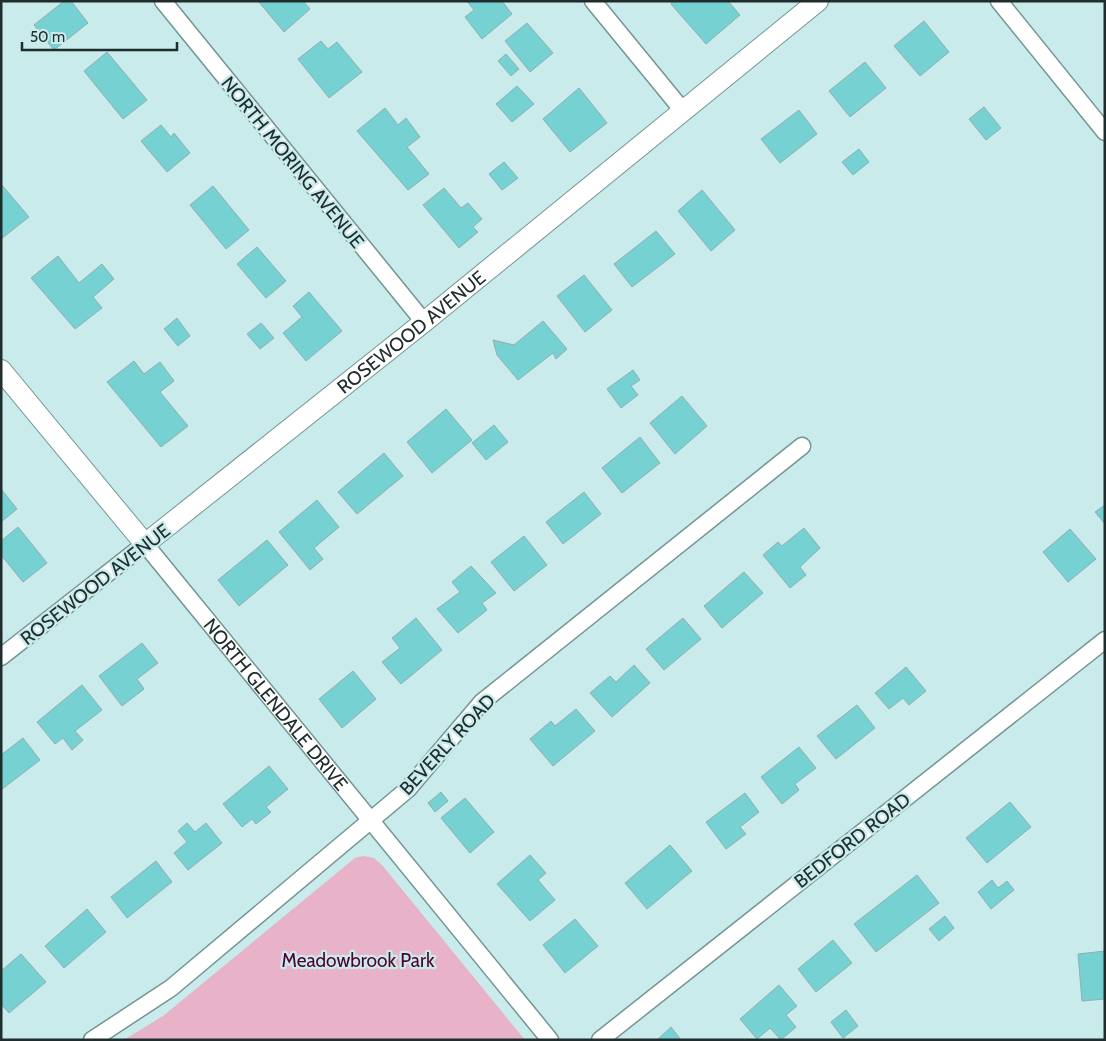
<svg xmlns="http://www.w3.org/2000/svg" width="1106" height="1041" viewBox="0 0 1106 1041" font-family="Cabin,sans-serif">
	<rect width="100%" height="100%" fill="#c9ebeb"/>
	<polygon fill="#e8b2c8" points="363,856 374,858 382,865 525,1040 124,1040 163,1016 355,858"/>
	<g fill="#76d1d2" stroke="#8fafaf">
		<polygon points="64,1 71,1 88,23 54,50 34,25"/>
		<polygon points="258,1 303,1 310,9 284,32"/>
		<polygon points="467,1 502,1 512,14 482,39 465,17 474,10"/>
		<polygon points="673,1 728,1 740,15 706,44 671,4"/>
		<polygon points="924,21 949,52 920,76 894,46"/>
		<polygon points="527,23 553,53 530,72 505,41"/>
		<polygon points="321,41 328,49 337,42 362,72 329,98 298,59"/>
		<polygon points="107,52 147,100 123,119 84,71"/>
		<polygon points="506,54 519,69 511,76 498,61"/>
		<polygon points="865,62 886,88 850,117 829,91"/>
		<polygon points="517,86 534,104 512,122 496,104"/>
		<polygon points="579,88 607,123 570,152 543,119"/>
		<polygon points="984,107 1001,128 986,140 969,119"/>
		<polygon points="385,108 398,125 406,118 420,137 407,147 429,174 408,190 357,131"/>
		<polygon points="799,110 817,134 780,163 761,139"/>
		<polygon points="161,125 171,137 174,133 190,153 167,172 141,141"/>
		<polygon points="859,149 869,162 853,175 842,162"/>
		<polygon points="504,162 518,178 502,190 489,174"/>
		<polygon points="1,184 29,217 1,239"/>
		<polygon points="213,186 249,230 226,249 190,205"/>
		<polygon points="444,188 461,208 468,203 482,219 473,227 478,232 459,248 423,205"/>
		<polygon points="702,190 735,230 711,251 678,211"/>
		<polygon points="656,231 675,254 632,287 614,264"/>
		<polygon points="257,247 286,281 266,298 237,264"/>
		<polygon points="58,256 79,283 102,264 114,279 93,297 102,308 75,329 31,278"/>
		<polygon points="584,275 612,310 585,332 557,296"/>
		<polygon points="309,292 342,331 306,361 283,333 302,317 293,306"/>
		<polygon points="177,318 190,336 178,346 164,329"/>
		<polygon points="543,321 567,349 556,359 553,353 518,380 497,355 493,340 514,345"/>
		<polygon points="261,323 274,338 260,349 247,334"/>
		<polygon points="134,361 144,374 160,362 174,381 160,392 188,426 161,447 107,382"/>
		<polygon points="633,370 640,380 631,386 638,395 621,408 607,389"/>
		<polygon points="682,396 707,426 675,454 650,423"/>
		<polygon points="446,409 472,440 432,473 407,442"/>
		<polygon points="494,425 508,442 486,460 472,443"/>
		<polygon points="640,437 660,463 622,493 602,468"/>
		<polygon points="384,453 403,476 357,514 338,492"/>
		<polygon points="1,489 17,509 1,522"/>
		<polygon points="584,492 601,514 563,544 546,522"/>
		<polygon points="317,500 339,527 314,548 323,559 310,570 279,532"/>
		<polygon points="1105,505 1105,524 1095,512"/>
		<polygon points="18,527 47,563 23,582 1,555 1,541"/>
		<polygon points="804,528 820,548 800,567 806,575 790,588 763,555 778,542 782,546"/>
		<polygon points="1070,529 1096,559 1068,582 1043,552"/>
		<polygon points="524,536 547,565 514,591 491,562"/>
		<polygon points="267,540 288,565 239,606 218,580"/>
		<polygon points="471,566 496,593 482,603 487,610 458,633 437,609 460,592 452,582"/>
		<polygon points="744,572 763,593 722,628 704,606"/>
		<polygon points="416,618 442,650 401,684 382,662 400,648 392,638"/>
		<polygon points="683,618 701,639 664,670 646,649"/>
		<polygon points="142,643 158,663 137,679 144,689 122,706 99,676"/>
		<polygon points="634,665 650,683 612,717 590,693 610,676 616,682"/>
		<polygon points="906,667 926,691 909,705 903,698 889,709 875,693"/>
		<polygon points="353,671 376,699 342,728 319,699"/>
		<polygon points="82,685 102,710 75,731 83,740 72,750 63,738 55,744 37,722"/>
		<polygon points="857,705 875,728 836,759 817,736"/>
		<polygon points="576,709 595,731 553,766 530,739 551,721 555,726"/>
		<polygon points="23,738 40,760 1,790 1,755"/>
		<polygon points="799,747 816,768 795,784 799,790 782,804 761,777"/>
		<polygon points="269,766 288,789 266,807 271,812 256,824 252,819 242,827 223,804"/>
		<polygon points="441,792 448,801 435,812 428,803"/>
		<polygon points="745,793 759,812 740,827 746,834 726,849 706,822"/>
		<polygon points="465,798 494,832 470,853 441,818"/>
		<polygon points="1010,802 1031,827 987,863 966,838"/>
		<polygon points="187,823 195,832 206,823 222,843 188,870 174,853 187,842 178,831"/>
		<polygon points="670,845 692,871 647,909 625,883"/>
		<polygon points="530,855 546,873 538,880 555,900 530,921 497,884"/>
		<polygon points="156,861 172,882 127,918 111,897"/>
		<polygon points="917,875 939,903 876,952 854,924"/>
		<polygon points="992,880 998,888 1007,881 1014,890 991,909 978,892"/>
		<polygon points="87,909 106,932 64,968 45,946"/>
		<polygon points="945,916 954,928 939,941 929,929"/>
		<polygon points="575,919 598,946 565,973 543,945"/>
		<polygon points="833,940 852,963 816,992 798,969"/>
		<polygon points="1105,951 1105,999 1082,1001 1078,954"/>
		<polygon points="21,954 46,982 9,1013 1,1004 1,971"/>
		<polygon points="779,985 797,1006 786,1015 796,1027 781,1040 770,1028 757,1039 740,1019"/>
		<polygon points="846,1010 858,1026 843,1038 831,1022"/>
		<polygon points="671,1027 681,1040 657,1040"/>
	</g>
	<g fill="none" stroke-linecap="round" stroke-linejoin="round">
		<g stroke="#759494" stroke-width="19">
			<g id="minor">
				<polyline points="163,1 424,322"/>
				<polyline points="593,1 684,112"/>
				<polyline points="999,1 1105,132"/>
				<path id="s1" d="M1 657 145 544 550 1040"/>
				<polyline points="92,1040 171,988 408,789 482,702 802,446"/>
				<polyline points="600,1040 1105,640"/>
			</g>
		</g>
		<g stroke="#759494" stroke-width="22">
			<g id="tertiary">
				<path id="s2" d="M1 370 145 544 424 322 818 1"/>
			</g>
		</g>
		<use href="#minor" stroke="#fff" stroke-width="16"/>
		<use href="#tertiary" stroke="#fff" stroke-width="20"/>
	</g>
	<g text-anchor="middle" stroke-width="4.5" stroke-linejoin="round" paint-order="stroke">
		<g font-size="19" fill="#202d2d" stroke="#c9ebeb">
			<text transform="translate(293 162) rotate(51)" y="7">NORTH MORING AVENUE</text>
			<text dy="7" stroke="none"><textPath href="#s2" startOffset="566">ROSEWOOD AVENUE</textPath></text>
			<text transform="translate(95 584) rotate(-38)" y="7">ROSEWOOD AVENUE</text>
			<text dy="7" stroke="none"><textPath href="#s1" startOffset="390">NORTH GLENDALE DRIVE</textPath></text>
			<text transform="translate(447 744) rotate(-47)" y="7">BEVERLY ROAD</text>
			<text transform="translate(852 840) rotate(-38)" y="7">BEDFORD ROAD</text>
		</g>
		<g font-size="19" fill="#520130" stroke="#c9ebeb">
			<text x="358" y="967">Meadowbrook Park</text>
		</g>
	</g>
	<rect width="1106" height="1041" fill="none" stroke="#202d2d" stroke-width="5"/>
	<path d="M22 42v8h155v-8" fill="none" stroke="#202d2d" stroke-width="2.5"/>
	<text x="30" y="42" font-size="15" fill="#202d2d" stroke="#c9ebeb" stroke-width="4" paint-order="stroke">50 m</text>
</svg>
